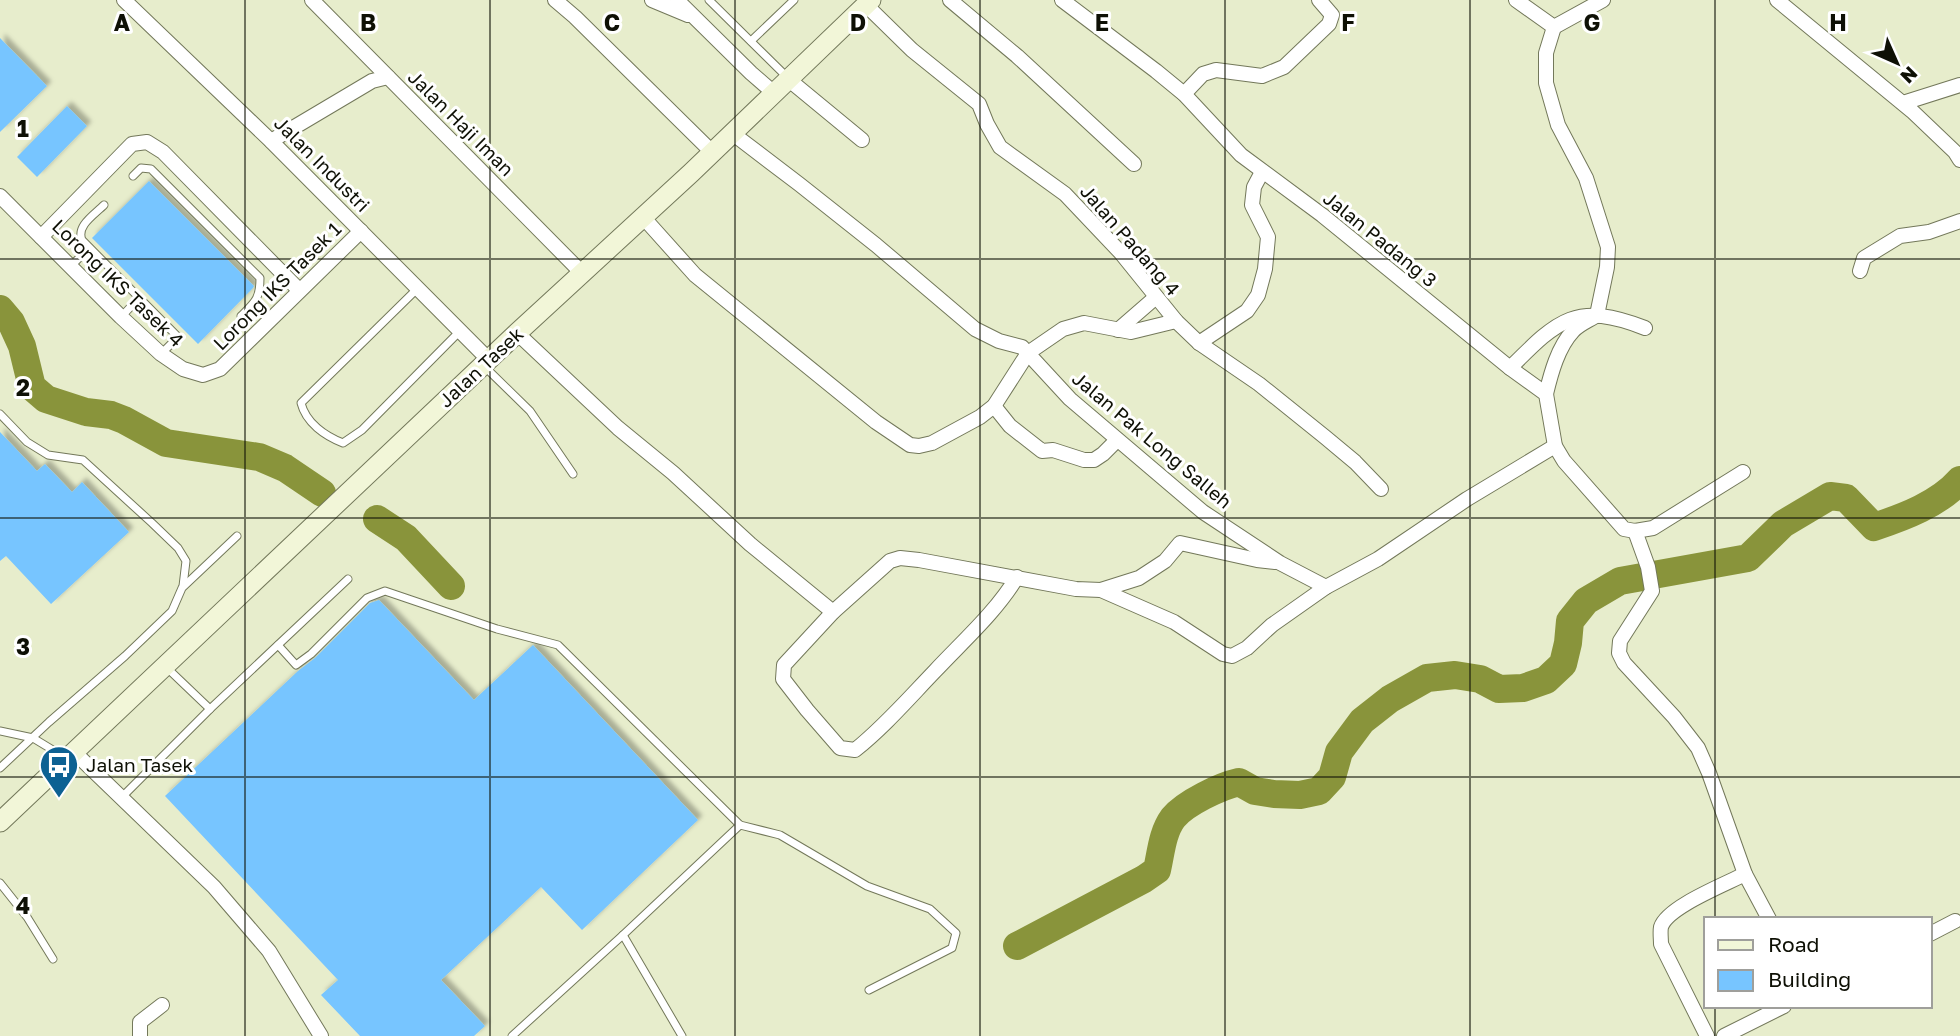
<svg xmlns="http://www.w3.org/2000/svg" width="1960" height="1036" viewBox="0 0 1960 1036" font-family="'Golos Text',sans-serif">
	<defs>
		<filter id="shadow"><feDropShadow dx="4.5" dy="-4.5" stdDeviation="2" flood-color="#0004"/></filter>
	</defs>
	<rect width="100%" height="100%" fill="#e7edcc"/>
	<g fill="none" stroke-linecap="round" stroke-linejoin="round">
		<g stroke="#89943b" stroke-width="28">
			<polyline points="0,309 11,322 22,346 32,387 46,399 86,412 111,415 124,420 166,443 259,457 285,468 322,493"/>
			<polyline points="377,519 406,538 451,586"/>
			<path d="M1017 946 1144 879 1157 870C1161 853 1162 833 1173 818 1185 803 1221 786 1239 782L1255 791 1274 794 1300 795 1319 791 1332 777 1339 752 1362 721 1390 699 1427 678 1455 675 1480 679 1499 689 1523 688 1546 680 1563 664 1568 643 1570 621 1586 601 1620 581 1748 558 1783 524 1830 496 1846 498 1874 527C1904 517 1939 504 1960 480"/>
		</g>
	</g>
	<g fill="#77c5ff" filter="url(#shadow)">
		<polygon points="0,38 47,86 0,132"/>
		<polygon points="67,106 87,126 37,177 17,157"/>
		<polygon points="149,181 254,286 253,288 198,344 92,238"/>
		<polygon points="0,432 37,471 45,464 72,492 82,482 129,532 51,604 6,556 0,561"/>
		<polygon points="379,600 474,700 533,645 698,820 582,930 541,887 441,980 485,1026 474,1036 360,1036 321,995 338,980 165,796 298,671 315,658 370,603"/>
	</g>
	<g fill="none" stroke-linecap="round" stroke-linejoin="round">
		<g stroke="#73785a" stroke-width="9">
			<g id="lane">
				<polyline points="709,0 788,78"/>
				<polyline points="751,41 794,0"/>
				<path d="M133 176 141 168 151 169 260 278C260 299 255 302 241 316"/>
				<path d="M104 205C94 215 76 226 82 240L178 337 161 354"/>
				<polyline points="71,266 89,248"/>
				<path d="M418 288 301 403C306 423 325 436 343 443L362 430 460 331"/>
				<polyline points="121,317 139,298"/>
				<polyline points="484,366 530,411 573,474"/>
				<polyline points="0,414 27,442 48,455 83,460 152,523 178,548 186,561 183,586"/>
				<polyline points="278,645 296,665 311,654 367,598 385,591 497,629 558,645 740,825 780,835 867,886 930,909 956,933 952,948 869,990"/>
				<polyline points="165,666 210,709"/>
				<polyline points="0,731 33,738 66,758"/>
				<polyline points="0,768 49,722 125,656 172,611 182,588 237,536"/>
				<polyline points="122,797 210,709 348,579"/>
				<polyline points="0,883 27,917 53,959"/>
				<polyline points="623,935 682,1036"/>
				<polyline points="512,1036 623,935 740,825"/>
			</g>
		</g>
		<g stroke="#73785a" stroke-width="16">
			<g id="street">
				<polyline points="124,0 271,141 489,360"/>
				<polyline points="312,0 582,273"/>
				<polyline points="555,0 575,17 712,152"/>
				<polyline points="652,0 688,15"/>
				<polyline points="677,0 751,73 774,93"/>
				<polyline points="950,0 1017,56 1134,164"/>
				<polyline points="1062,0 1156,71 1184,94 1241,155 1322,215 1510,368 1546,394 1555,446 1564,461 1624,529 1635,531 1653,528 1743,472"/>
				<polyline points="1516,0 1554,27 1603,0"/>
				<polyline points="1777,0 1912,111 1955,152 1960,160"/>
				<polyline points="866,5 912,50 979,104 987,124 1000,147 1065,194 1121,253 1176,321 1199,343 1259,384 1325,437 1355,462 1381,489"/>
				<polyline points="788,79 862,140"/>
				<polyline points="1184,94 1203,74 1216,70 1262,76 1284,67 1329,24 1332,15 1319,0"/>
				<polyline points="1903,103 1960,85"/>
				<polyline points="732,133 799,184 876,245 975,329 999,341 1022,347 1070,399 1203,512 1280,563 1326,587"/>
				<polyline points="271,141 372,81 388,77"/>
				<polyline points="0,196 121,317 161,354 183,369 203,375 220,369 361,231"/>
				<polyline points="643,217 695,275 876,422 910,445 919,446 932,443 980,417 994,406 1028,353 1063,329 1084,323 1131,332 1176,321"/>
				<polyline points="41,237 132,144 147,142 163,152 299,290"/>
				<polyline points="1860,271 1864,258 1900,236 1929,232 1960,221"/>
				<polyline points="1118,330 1156,297"/>
				<polyline points="517,333 618,428 673,473 750,544 833,612 890,561 900,558 919,560 1076,589 1101,590 1174,622 1223,654 1232,656 1247,648 1272,625 1326,587 1378,559 1467,499 1555,446"/>
				<polyline points="1199,343 1247,311 1258,295 1265,269 1268,237 1252,205 1254,187 1262,172"/>
				<path d="M1510 368C1558 320 1576 301 1645 328"/>
				<path d="M1546 394C1551 373 1558 347 1573 331 1579 324 1590 320 1597 315L1607 267 1608 247 1586 178 1558 125 1546 83V53L1554 27"/>
				<polyline points="994,406 1010,426 1042,451 1053,450 1084,460 1094,460 1103,454 1117,440"/>
				<polyline points="1635,531 1648,567 1652,591 1620,641 1619,653 1624,663 1674,717 1698,748 1709,773 1745,874 1769,919"/>
				<polyline points="1101,590 1139,578 1165,561 1180,543 1257,560 1275,562"/>
				<path d="M833 612 784 665 783 679 807 710 840 748 855 750C884 727 909 698 935 671 963 641 996 612 1017 577"/>
				<polyline points="74,752 214,887 269,951 321,1036"/>
				<polyline points="1930,934 1955,921"/>
				<polyline points="140,1036 140,1022 162,1005"/>
				<path d="M1707 1036 1661 944C1661 939 1660 932 1661 927 1667 907 1726 884 1745 874"/>
				<polyline points="1724,1036 1784,1006"/>
			</g>
		</g>
		<g stroke="#73785a" stroke-width="21">
			<polyline id="secondary" points="0,822 517,333 691,173 871,0"/>
		</g>
		<use href="#lane" stroke="#fff" stroke-width="7"/>
		<use href="#street" stroke="#fff" stroke-width="14"/>
		<use href="#secondary" stroke="#f2f6d8" stroke-width="19"/>
	</g>
	<path fill="none" stroke="#0e1005" stroke-width="2" stroke-opacity="0.55" d="M245 0V1036M490 0V1036M735 0V1036M980 0V1036M1225 0V1036M1470 0V1036M1715 0V919M0 259H1960M0 518H1960M0 777H1960M1715 1006V1036"/>
	<defs>
		<g id="bus-pin" transform="scale(2.0125)"><path d="M0 17L-7.5 6A9.5 9.5 0 1 1 7.5 6Z" fill="#0d6193" stroke="#fff"/><path d="M-5-6H5V4H4V6H2V4H-2V6H-4V4H-5ZM-3.5-4V0h7V-4ZM-3.5 1.2v1.5H-2V1.2ZM2 1.2v1.5H3.5V1.2Z" fill="#fff"/></g>
	</defs>
	<g fill-rule="evenodd">
		<use href="#bus-pin" x="59" y="765"/>
	</g>
	<g text-anchor="middle" stroke-width="6" stroke-linejoin="round" paint-order="stroke">
		<g font-size="19" fill="#0e1005" stroke="#fff">
			<text transform="translate(461 123) rotate(45)" y="7">Jalan Haji Iman</text>
			<text transform="translate(322 164) rotate(45)" y="7">Jalan Industri</text>
			<text transform="translate(1380 239) rotate(39)" y="7">Jalan Padang 3</text>
			<text transform="translate(1130 240) rotate(49)" y="7">Jalan Padang 4</text>
			<text transform="translate(118 283) rotate(44)" y="7">Lorong IKS Tasek 4</text>
			<text transform="translate(277 286) rotate(-45)" y="7">Lorong IKS Tasek 1</text>
			<text transform="translate(481 367) rotate(-43)" y="7">Jalan Tasek</text>
			<text transform="translate(1152 440) rotate(40)" y="7">Jalan Pak Long Salleh</text>
		</g>
		<g font-size="19" fill="#0e1005" stroke="#fff" text-anchor="start">
			<text x="86" y="772">Jalan Tasek</text>
		</g>
	</g>
	<g font-size="23" text-anchor="middle" font-weight="bold" fill="#0e1005" stroke="#fff" stroke-width="6" stroke-linejoin="round" paint-order="stroke">
		<text x="122" y="31">A</text>
		<text x="368" y="31">B</text>
		<text x="612" y="31">C</text>
		<text x="858" y="31">D</text>
		<text x="1102" y="31">E</text>
		<text x="1348" y="31">F</text>
		<text x="1592" y="31">G</text>
		<text x="1838" y="31">H</text>
		<text x="23" y="137">1</text>
		<text x="23" y="396">2</text>
		<text x="23" y="655">3</text>
		<text x="23" y="914">4</text>
	</g>
	<rect x="1704" y="917" width="228" height="91" fill="#ffffff" stroke="#9f9f9b" stroke-width="2"/>
	<rect x="1718" y="940" width="35" height="10" fill="#f2f6d8" stroke="#9f9f9b" stroke-width="2"/>
	<text x="1768" y="952" font-size="21" fill="#0e1005">Road</text>
	<rect x="1718" y="970" width="35" height="21" fill="#77c5ff" stroke="#9f9f9b" stroke-width="2"/>
	<text x="1768" y="987" font-size="21" fill="#0e1005">Building</text>
	<g transform="translate(1897 63) rotate(135)" stroke="#ffffff" stroke-width="5" paint-order="stroke">
	<path d="M0-5L12 26L0 18L-12 26Z" fill="#0e1005"/>
	<text y="-10" font-size="19" font-weight="bold" text-anchor="middle" fill="#0e1005">N</text>
	</g>
</svg>
